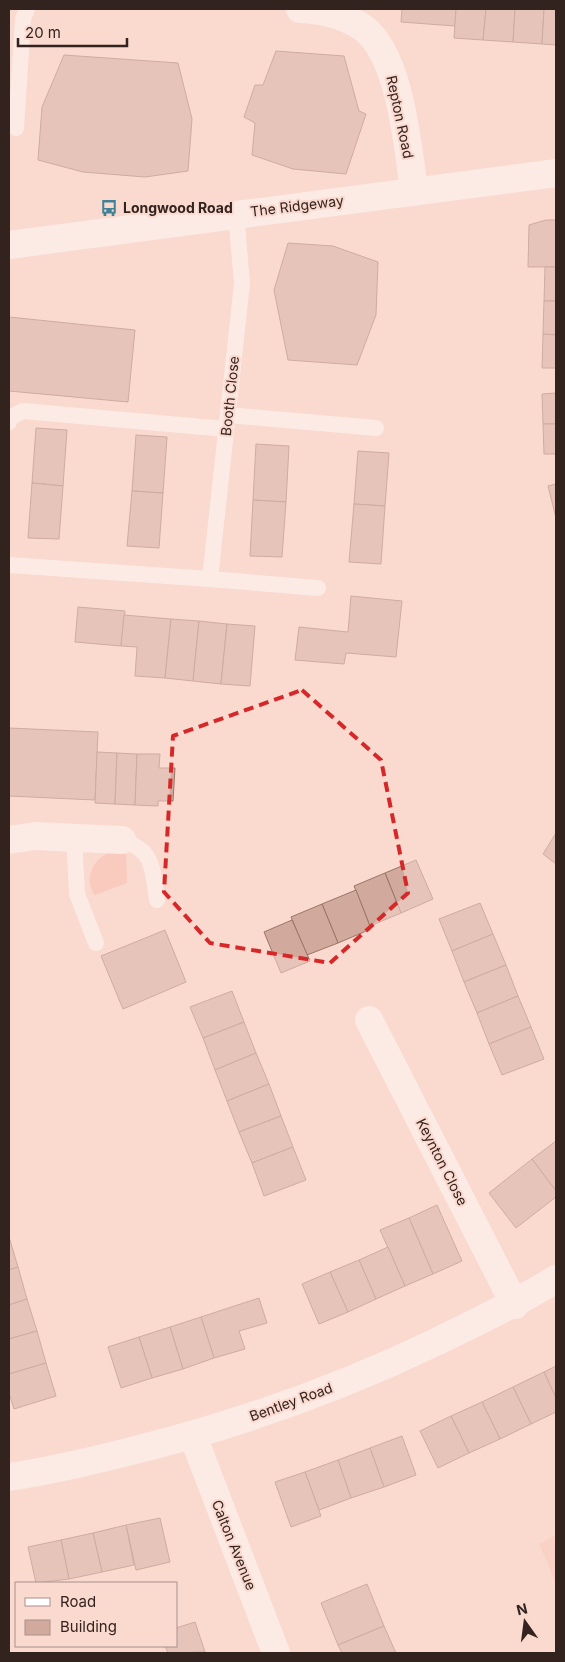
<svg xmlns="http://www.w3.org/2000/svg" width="565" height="1662" viewBox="0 0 565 1662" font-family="Inter,sans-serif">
	<rect width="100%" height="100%" fill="#fad9cf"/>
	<polygon fill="#f9c8b9" points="556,1535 556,1583 539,1544"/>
	<path fill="#f5bba9" d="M126 851 127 883 95 895C83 881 93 858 109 853 114 851 120 851 126 851Z"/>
	<g fill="#d1aa9d" stroke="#997569">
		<polygon points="402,9 456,9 455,26 401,22"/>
		<polygon points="456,9 486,9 483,40 454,38"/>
		<polygon points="486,9 515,9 513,42 483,40"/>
		<polygon points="515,9 544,9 542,44 513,42"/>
		<polygon points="544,9 556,9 556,45 542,44"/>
		<polygon points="276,51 344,56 359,111 366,114 346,174 293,169 252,155 255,123 244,117 255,85 263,85"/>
		<polygon points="64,55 178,63 192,119 188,171 145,177 83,172 38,160 42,107"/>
		<polygon points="546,220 556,220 556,267 528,267 529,225"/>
		<polygon points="288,243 333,246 378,262 376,315 357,365 288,360 274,290"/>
		<polygon points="545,267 556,267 556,301 544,301"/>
		<polygon points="544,301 556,301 556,335 543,334"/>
		<polygon points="9,317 135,330 128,402 9,391"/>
		<polygon points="543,334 556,335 556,368 542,368"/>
		<polygon points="556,393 556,424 543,424 542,394"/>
		<polygon points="543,424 556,424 556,454 544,454"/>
		<polygon points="36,428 67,430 63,486 32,483"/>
		<polygon points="136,435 167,437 163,493 132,491"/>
		<polygon points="256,444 289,446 286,502 253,500"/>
		<polygon points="358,451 389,453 385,506 354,504"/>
		<polygon points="32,483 63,486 59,539 28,538"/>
		<polygon points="556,484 556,518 548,486"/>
		<polygon points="132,491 163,493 159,548 127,546"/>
		<polygon points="253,500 286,502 282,557 250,556"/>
		<polygon points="354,504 385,506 381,564 349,562"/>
		<polygon points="351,596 402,601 396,657 346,653 344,664 295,660 299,627 348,632"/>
		<polygon points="78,607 125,611 121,646 75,642"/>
		<polygon points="124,615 171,619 165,678 135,676 137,647 121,646"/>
		<polygon points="171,619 199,621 193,681 165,678"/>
		<polygon points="199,621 227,624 221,684 193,681"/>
		<polygon points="227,624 255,626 250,686 221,684"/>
		<polygon points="9,728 98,732 95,800 9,796"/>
		<polygon points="97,752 117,753 115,804 95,803"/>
		<polygon points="117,753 137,754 135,805 115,804"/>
		<polygon points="137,754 160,754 159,768 175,768 173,801 158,801 158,806 135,805"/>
		<polygon points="556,833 556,864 543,854"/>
		<polygon points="416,860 433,899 401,913 385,873"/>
		<polygon points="385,873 401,913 370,926 354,886"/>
		<polygon points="356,890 371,929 338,943 322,904"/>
		<polygon points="480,903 493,934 452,951 439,919"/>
		<polygon points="322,904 338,943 307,955 291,917"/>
		<polygon points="292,920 310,961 281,973 264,932"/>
		<polygon points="165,930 186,982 123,1009 101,956"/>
		<polygon points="493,934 506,965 464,982 452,951"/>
		<polygon points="506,965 518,996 477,1013 464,982"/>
		<polygon points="232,991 244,1022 203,1038 190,1007"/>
		<polygon points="518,996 531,1027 489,1044 477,1013"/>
		<polygon points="244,1022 256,1053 215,1070 203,1038"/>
		<polygon points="531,1027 544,1059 502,1075 489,1044"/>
		<polygon points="256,1053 269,1084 227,1101 215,1070"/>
		<polygon points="269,1084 281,1116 239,1132 227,1101"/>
		<polygon points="281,1116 293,1147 252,1163 239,1132"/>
		<polygon points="556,1141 556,1191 532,1159"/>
		<polygon points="293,1147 306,1180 264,1196 252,1163"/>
		<polygon points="532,1159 556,1191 556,1197 516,1228 489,1193"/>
		<polygon points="437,1205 462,1261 433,1274 409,1218"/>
		<polygon points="409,1218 433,1274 405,1286 380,1230"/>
		<polygon points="9,1237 18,1267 9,1270"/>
		<polygon points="388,1247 405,1286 376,1299 359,1260"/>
		<polygon points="359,1260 376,1299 348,1312 330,1272"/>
		<polygon points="18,1267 27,1299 9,1305 9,1270"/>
		<polygon points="330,1272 348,1312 319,1324 302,1284"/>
		<polygon points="259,1298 267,1323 239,1331 245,1349 214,1358 201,1317"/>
		<polygon points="27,1299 37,1331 9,1339 9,1305"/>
		<polygon points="201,1317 214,1358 183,1369 170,1327"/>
		<polygon points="170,1327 183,1369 152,1378 139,1337"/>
		<polygon points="37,1331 46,1363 9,1374 9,1339"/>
		<polygon points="139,1337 152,1378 121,1388 108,1347"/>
		<polygon points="46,1363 56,1396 14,1409 9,1393 9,1374"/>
		<polygon points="556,1366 556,1398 544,1372"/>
		<polygon points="544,1372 556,1398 556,1412 531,1424 513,1387"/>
		<polygon points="513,1387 531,1424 500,1439 482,1402"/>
		<polygon points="482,1402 500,1439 469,1453 451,1416"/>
		<polygon points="451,1416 469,1453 438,1468 420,1431"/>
		<polygon points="402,1436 416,1475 384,1487 370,1448"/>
		<polygon points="370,1448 384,1487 351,1498 338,1460"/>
		<polygon points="338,1460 351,1498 319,1510 305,1472"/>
		<polygon points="305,1472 321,1516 291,1527 275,1482"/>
		<polygon points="160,1518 170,1562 136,1570 126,1525"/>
		<polygon points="126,1525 134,1565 102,1572 93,1533"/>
		<polygon points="93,1533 102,1572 69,1579 61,1540"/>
		<polygon points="61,1540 69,1579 36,1583 28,1547"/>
		<polygon points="367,1584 384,1626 338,1645 321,1603"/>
		<polygon points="195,1622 205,1652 168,1653 165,1646 176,1646 176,1628"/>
		<polygon points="384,1626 396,1653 342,1653 338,1645"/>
	</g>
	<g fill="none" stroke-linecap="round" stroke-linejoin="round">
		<g stroke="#fff" stroke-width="16">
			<polyline points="16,128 23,19 27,9"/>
			<polyline points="228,415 376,428"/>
			<polyline points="9,422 9,418 23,411 226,429"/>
			<polyline points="9,565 210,579 242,283 236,214"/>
			<polyline points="210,579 318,588"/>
			<polyline points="74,838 77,894 96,943"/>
			<path d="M122 840C155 851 152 869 157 900"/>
		</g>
		<g stroke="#fff" stroke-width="28">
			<path d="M300 9C321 10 344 15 362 27 400 53 408 147 414 191"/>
			<polyline points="9,245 556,173"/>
			<polyline points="9,840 35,836 122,840"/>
			<polyline points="369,1020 515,1305"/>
			<polyline points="193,1436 276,1653"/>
			<path d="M9 1477C49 1471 88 1462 127 1452 234 1426 336 1390 436 1342 477 1322 517 1303 556 1279"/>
		</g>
	</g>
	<path d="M0 0H565V1662H0ZM302 690 381 760 408 893 330 963 210 943 164 892 173 736Z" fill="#fad9cf" fill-opacity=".55" fill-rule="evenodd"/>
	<path fill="none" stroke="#d62828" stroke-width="4" stroke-dasharray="10 6" stroke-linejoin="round" d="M302 690 381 760 408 893 330 963 210 943 164 892 173 736Z"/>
	<defs>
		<g id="bus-bare" transform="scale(1.35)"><path d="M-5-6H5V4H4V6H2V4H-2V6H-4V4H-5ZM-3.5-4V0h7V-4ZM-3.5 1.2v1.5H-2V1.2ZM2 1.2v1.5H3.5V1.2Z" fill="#418195" stroke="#fad9cf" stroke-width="2.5" paint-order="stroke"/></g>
	</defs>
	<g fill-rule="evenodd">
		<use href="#bus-bare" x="109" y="208"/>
	</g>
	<g text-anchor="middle" stroke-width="4" stroke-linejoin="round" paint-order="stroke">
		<g font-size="14" fill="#33231f" stroke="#fad9cf">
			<text transform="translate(400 117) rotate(78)" y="5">Repton Road</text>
			<text transform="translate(297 206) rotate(-7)" y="5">The Ridgeway</text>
			<text transform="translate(230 396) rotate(-84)" y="5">Booth Close</text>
			<text transform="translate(442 1162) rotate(63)" y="5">Keynton Close</text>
			<text transform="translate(291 1402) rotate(-20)" y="5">Bentley Road</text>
			<text transform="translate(234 1545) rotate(68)" y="5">Calton Avenue</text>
		</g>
		<g font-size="14" font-weight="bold" fill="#33231f" stroke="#fad9cf" text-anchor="start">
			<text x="123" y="213">Longwood Road</text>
		</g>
	</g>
	<rect width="565" height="1662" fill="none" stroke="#33231f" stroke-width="20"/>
	<rect x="15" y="1582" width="162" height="65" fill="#fad9cf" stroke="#aa9089"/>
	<rect x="25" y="1598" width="25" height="8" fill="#ffffff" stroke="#aa9089"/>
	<text x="60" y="1607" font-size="15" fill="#33231f">Road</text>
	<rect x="25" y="1620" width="25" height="15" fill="#d1aa9d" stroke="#aa9089"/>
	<text x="60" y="1632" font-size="15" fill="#33231f">Building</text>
	<g transform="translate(525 1622) rotate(346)" stroke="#fad9cf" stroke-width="4" paint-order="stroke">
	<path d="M0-4L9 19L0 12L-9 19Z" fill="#33231f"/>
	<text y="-8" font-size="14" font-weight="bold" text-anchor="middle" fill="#33231f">N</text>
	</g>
	<path d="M18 38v8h109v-8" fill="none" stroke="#33231f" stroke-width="2.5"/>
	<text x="25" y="38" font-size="15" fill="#33231f" stroke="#fad9cf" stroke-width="4" paint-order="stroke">20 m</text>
</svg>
